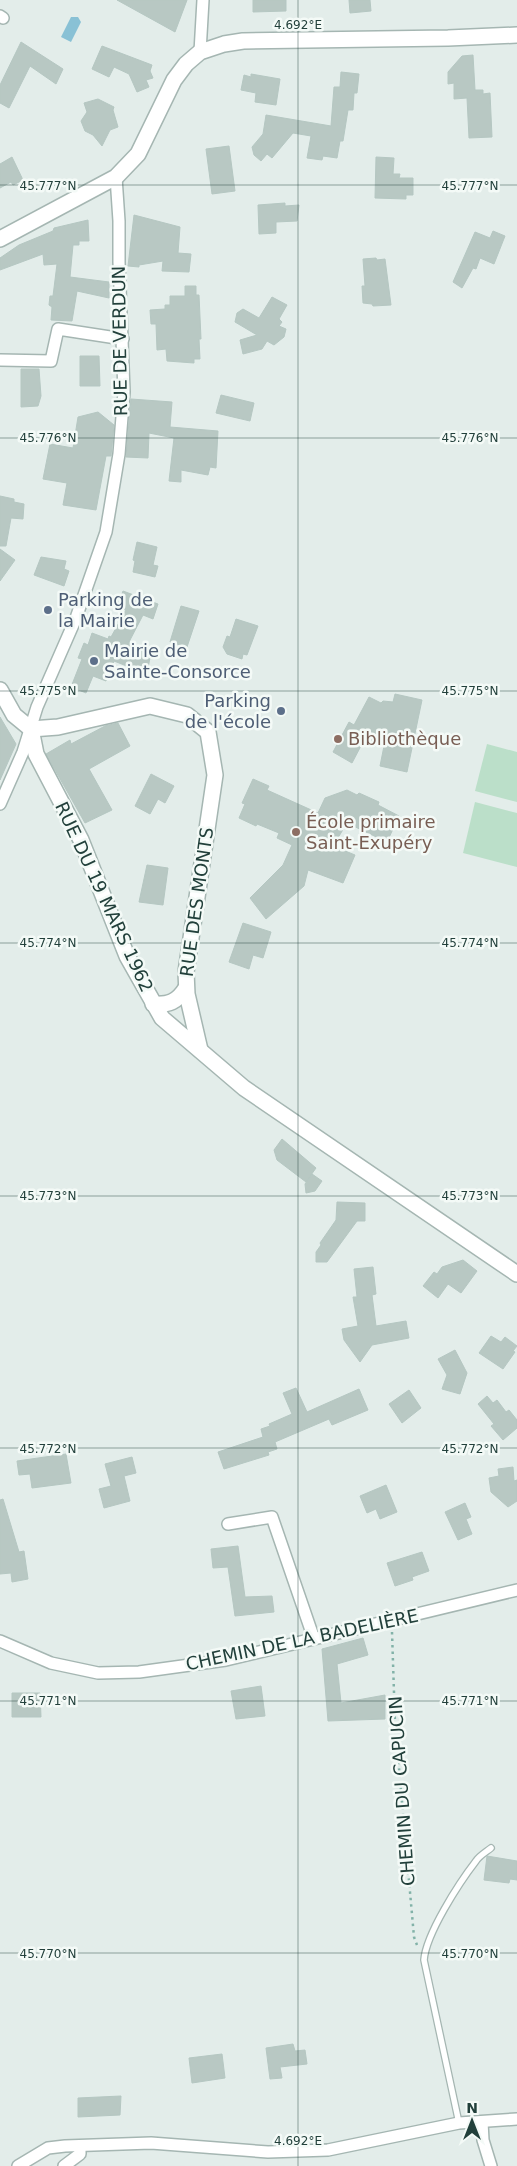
<svg xmlns="http://www.w3.org/2000/svg" width="517" height="2166" viewBox="0 0 517 2166" font-family="'DejaVu Sans',sans-serif">
	<rect width="100%" height="100%" fill="#e3edea"/>
	<g fill="#bbdfc9">
		<polygon points="487,744 517,752 517,802 475,791"/>
		<polygon points="475,802 517,813 517,867 463,853"/>
	</g>
	<polygon fill="#89c1d5" points="71,17 78,17 81,22 71,42 61,37"/>
	<g fill="#b8c8c3" stroke="#b5c7c2">
		<polygon points="117,0 187,0 175,32"/>
		<polygon points="253,0 286,0 286,11 253,12"/>
		<polygon points="349,0 370,0 371,11 350,13"/>
		<polygon points="21,42 63,69 56,84 30,66 9,108 0,103 0,85"/>
		<polygon points="102,46 152,65 150,71 153,78 146,80 149,87 137,92 129,74 114,67 109,77 92,69"/>
		<polygon points="473,55 475,90 483,90 483,94 490,93 492,137 469,138 467,98 454,99 454,83 448,84 448,72 462,56"/>
		<polygon points="341,72 359,74 357,93 354,93 353,110 348,110 343,141 340,141 337,158 323,156 322,160 307,158 311,136 293,133 272,158 267,154 261,161 254,155 252,147 263,134 266,115 331,126 334,87 340,87"/>
		<polygon points="251,74 280,79 276,105 255,102 256,93 241,90 244,75 251,77"/>
		<polygon points="98,99 114,107 113,110 118,127 110,130 102,146 93,135 85,131 81,121 87,112 84,103"/>
		<polygon points="229,146 235,191 212,194 206,149"/>
		<polygon points="12,157 23,180 13,185 11,182 0,188 0,164"/>
		<polygon points="376,157 394,158 393,174 400,174 399,178 413,178 413,195 406,195 406,199 375,198"/>
		<polygon points="285,203 285,206 299,205 297,221 276,222 276,233 259,234 258,205"/>
		<polygon points="134,215 180,227 178,253 191,254 189,272 162,271 163,261 139,265 139,267 128,266"/>
		<polygon points="88,220 89,241 79,241 79,245 73,245 70,277 109,282 109,298 77,291 72,321 51,320 52,307 49,305 50,296 53,296 57,264 44,265 43,254 0,270 0,258 19,245 53,231 54,228"/>
		<polygon points="493,231 505,236 494,264 480,258 476,269 473,268 462,288 453,282 475,232 490,238"/>
		<polygon points="376,258 377,260 385,259 391,305 373,306 372,304 363,303 362,286 365,286 363,259"/>
		<polygon points="185,286 196,286 196,295 199,295 201,339 199,339 200,359 194,359 194,363 167,361 166,349 157,350 156,324 151,324 150,310 165,309 165,305 170,305 170,296 185,296"/>
		<polygon points="272,297 287,305 279,319 282,322 279,326 286,329 284,337 274,345 267,341 262,349 243,354 240,340 257,335 235,322 237,313 243,309 259,318"/>
		<polygon points="80,356 99,356 100,386 80,386"/>
		<polygon points="21,369 39,369 41,396 38,406 21,407"/>
		<polygon points="221,395 254,403 250,421 216,413"/>
		<polygon points="131,399 172,402 170,427 218,431 216,468 210,467 208,475 181,470 181,482 169,481 174,438 149,433 148,458 126,457"/>
		<polygon points="98,412 114,425 111,456 106,456 96,510 63,505 67,483 43,479 50,444 73,448 78,417"/>
		<polygon points="0,496 14,499 14,502 24,504 23,519 11,518 6,546 0,546"/>
		<polygon points="137,542 157,547 153,565 158,566 155,577 133,572 135,561 133,560"/>
		<polygon points="0,549 15,560 0,581"/>
		<polygon points="41,557 66,561 64,569 69,571 64,586 34,575"/>
		<polygon points="123,591 158,604 153,619 143,615 129,642 151,652 147,674 114,661 106,681 93,676 86,693 71,687 82,659 78,658 84,643 88,645 92,633 108,639 109,636 111,637 126,610 117,607"/>
		<polygon points="181,606 199,611 187,647 170,642"/>
		<polygon points="236,619 258,626 247,655 243,654 242,659 227,654 223,647 227,636 230,637"/>
		<polygon points="395,694 422,700 407,772 380,766 384,746 363,742 352,763 333,752 349,722 354,725 369,697 381,703 383,701 393,702"/>
		<polygon points="0,717 16,744 0,780"/>
		<polygon points="118,723 130,746 89,769 112,810 85,823 46,754 70,740 71,744 105,726"/>
		<polygon points="151,774 174,786 165,803 158,799 150,814 135,806"/>
		<polygon points="253,779 269,786 267,790 318,813 325,798 347,790 357,795 359,793 379,802 378,805 399,816 387,842 347,823 333,846 355,855 343,883 308,870 304,886 266,919 250,898 283,865 292,845 277,838 279,833 257,824 256,826 239,818 245,804 242,803"/>
		<polygon points="147,865 168,868 163,905 139,902"/>
		<polygon points="243,923 271,932 263,958 253,955 249,969 229,962"/>
		<polygon points="282,1139 316,1168 306,1182 277,1160 274,1150"/>
		<polygon points="312,1174 322,1181 315,1191 306,1193 305,1184"/>
		<polygon points="337,1202 365,1203 365,1221 357,1221 327,1262 316,1262 316,1252 321,1245 320,1243 336,1220"/>
		<polygon points="463,1260 477,1271 461,1293 448,1284 438,1298 423,1286 434,1272 437,1274 442,1267"/>
		<polygon points="373,1267 376,1294 372,1295 376,1326 406,1321 409,1338 372,1345 360,1362 344,1340 342,1329 358,1326 353,1297 357,1297 354,1269"/>
		<polygon points="491,1336 501,1342 505,1337 517,1346 513,1351 515,1352 503,1369 479,1353"/>
		<polygon points="455,1350 467,1373 460,1394 442,1389 447,1375 438,1359"/>
		<polygon points="296,1388 307,1412 359,1389 368,1410 332,1425 329,1419 275,1442 277,1449 268,1452 269,1455 224,1469 218,1452 263,1437 261,1429 270,1426 269,1424 292,1414 283,1393"/>
		<polygon points="409,1390 421,1408 402,1423 389,1404"/>
		<polygon points="487,1396 493,1403 497,1400 506,1412 509,1410 517,1420 517,1428 503,1440 491,1426 494,1424 478,1404"/>
		<polygon points="66,1454 71,1483 32,1488 30,1474 19,1475 17,1461"/>
		<polygon points="132,1457 136,1473 124,1476 130,1501 104,1508 99,1489 111,1486 105,1464"/>
		<polygon points="513,1467 514,1481 517,1480 517,1501 508,1507 491,1492 489,1478 499,1476 498,1469"/>
		<polygon points="386,1485 397,1512 380,1519 376,1509 367,1513 360,1496"/>
		<polygon points="3,1499 19,1552 24,1551 28,1579 12,1582 11,1573 0,1574 0,1500"/>
		<polygon points="465,1503 471,1517 466,1519 472,1534 458,1540 445,1512"/>
		<polygon points="238,1546 245,1597 272,1596 274,1612 235,1616 228,1567 213,1568 211,1549"/>
		<polygon points="422,1552 429,1571 412,1577 413,1580 395,1586 387,1563"/>
		<polygon points="363,1638 368,1655 337,1664 341,1703 385,1695 385,1719 328,1721 322,1649"/>
		<polygon points="261,1686 265,1716 236,1719 231,1691"/>
		<polygon points="12,1693 40,1693 41,1717 12,1717"/>
		<polygon points="487,1856 517,1861 517,1880 510,1879 509,1883 484,1880"/>
		<polygon points="293,2044 295,2051 305,2050 307,2064 280,2067 282,2078 270,2079 266,2048"/>
		<polygon points="222,2054 225,2078 192,2083 189,2058"/>
		<polygon points="121,2096 120,2115 78,2117 78,2098"/>
	</g>
	<g fill="none" stroke-linecap="round" stroke-linejoin="round">
		<g stroke="#a5b6b2" stroke-width="8">
			<path id="service" d="M459 2123 424 1960C426 1934 459 1883 476 1861 479 1856 486 1852 491 1848"/>
		</g>
		<g stroke="#a5b6b2" stroke-width="14">
			<g id="minor">
				<polyline points="0,16 3,18"/>
				<polyline points="200,52 203,0"/>
				<polyline points="0,360 51,361 58,329 123,339"/>
				<polyline points="0,804 23,752 37,707 76,618 106,532 119,454 124,392 119,262 119,221 116,177"/>
				<polyline points="228,1524 272,1517 314,1639"/>
				<polyline points="0,1641 51,1663 98,1673 139,1672 226,1660 517,1590"/>
				<polyline points="482,2122 483,2140 491,2166"/>
				<polyline points="18,2166 48,2148 65,2146 151,2143 268,2152 328,2150 459,2123 517,2119"/>
				<polyline points="64,2166 80,2154 80,2146"/>
			</g>
		</g>
		<g stroke="#a5b6b2" stroke-width="18">
			<g id="tertiary">
				<polyline points="0,239 116,177 138,154 174,80 186,64 200,52 224,44 243,41 448,38 517,35"/>
				<polyline points="0,690 14,715 31,729"/>
				<polyline points="31,729 36,754 81,840 127,956 162,1018 244,1088 517,1274"/>
				<polyline points="31,729 58,727 150,706 187,715 208,732 215,775 186,972 187,994 200,1050"/>
				<path d="M153 1004C169 1005 177 1002 186 988"/>
			</g>
		</g>
		<polyline stroke="#82b2a8" stroke-width="2.5" stroke-dasharray="2.5 4" stroke-linecap="butt" points="392,1632 395,1723 414,1937 417,1945"/>
		<use href="#service" stroke="#fff" stroke-width="5.5"/>
		<use href="#minor" stroke="#fff" stroke-width="11"/>
		<use href="#tertiary" stroke="#fff" stroke-width="15"/>
	</g>
	<path fill="none" stroke="#22403b" stroke-width="1" stroke-opacity="0.45" d="M298 0V2166M0 185H517M0 438H517M0 691H517M0 943H517M0 1196H517M0 1448H517M0 1701H517M0 1953H517"/>
	<g fill="#5c6f8a" stroke="#f4faf7" stroke-width="2">
		<circle cx="48" cy="610" r="5"/>
		<circle cx="94" cy="661" r="5"/>
		<circle cx="281" cy="711" r="5"/>
	</g>
	<g fill="#8d6e63" stroke="#f4faf7" stroke-width="2">
		<circle cx="338" cy="739" r="5"/>
		<circle cx="296" cy="832" r="5"/>
	</g>
	<g text-anchor="middle" stroke-width="5" stroke-linejoin="round" paint-order="stroke">
		<g font-size="18" fill="#22403b" stroke="#f4faf7">
			<text transform="translate(120 341) rotate(-91)" y="6">RUE DE VERDUN</text>
			<text transform="translate(104 897) rotate(65)" y="6">RUE DU 19 MARS 1962</text>
			<text transform="translate(197 902) rotate(-82)" y="6">RUE DES MONTS</text>
			<text transform="translate(302 1640) rotate(-12)" y="6">CHEMIN DE LA BADELIÈRE</text>
			<text transform="translate(402 1791) rotate(-94)" y="6">CHEMIN DU CAPUCIN</text>
		</g>
		<g font-size="18" fill="#4e5e75" stroke="#f4faf7" text-anchor="start">
			<text x="58" y="606">Parking de<tspan x="58" dy="21">la Mairie</tspan></text>
			<text x="104" y="657">Mairie de<tspan x="104" dy="21">Sainte-Consorce</tspan></text>
			<text x="271" y="707" text-anchor="end">Parking<tspan x="271" dy="21">de l'école</tspan></text>
		</g>
		<g font-size="18" fill="#785e54" stroke="#f4faf7" text-anchor="start">
			<text x="348" y="745">Bibliothèque</text>
			<text x="306" y="828">École primaire<tspan x="306" dy="21">Saint-Exupéry</tspan></text>
		</g>
	</g>
	<g font-size="12" text-anchor="middle" fill="#22403b" stroke="#f4faf7" stroke-width="5" stroke-linejoin="round" paint-order="stroke">
		<text x="298" y="29">4.692°E</text>
		<text x="48" y="190">45.777°N</text>
		<text x="470" y="190">45.777°N</text>
		<text x="48" y="442">45.776°N</text>
		<text x="470" y="442">45.776°N</text>
		<text x="48" y="695">45.775°N</text>
		<text x="470" y="695">45.775°N</text>
		<text x="48" y="947">45.774°N</text>
		<text x="470" y="947">45.774°N</text>
		<text x="48" y="1200">45.773°N</text>
		<text x="470" y="1200">45.773°N</text>
		<text x="48" y="1453">45.772°N</text>
		<text x="470" y="1453">45.772°N</text>
		<text x="48" y="1705">45.771°N</text>
		<text x="470" y="1705">45.771°N</text>
		<text x="48" y="1958">45.770°N</text>
		<text x="470" y="1958">45.770°N</text>
		<text x="298" y="2145">4.692°E</text>
	</g>
	<g transform="translate(472 2121)" stroke="#f4faf7" stroke-width="4" paint-order="stroke">
	<path d="M0-4L9 19L0 12L-9 19Z" fill="#22403b"/>
	<text y="-8" font-size="14" font-weight="bold" text-anchor="middle" fill="#22403b">N</text>
	</g>
</svg>
